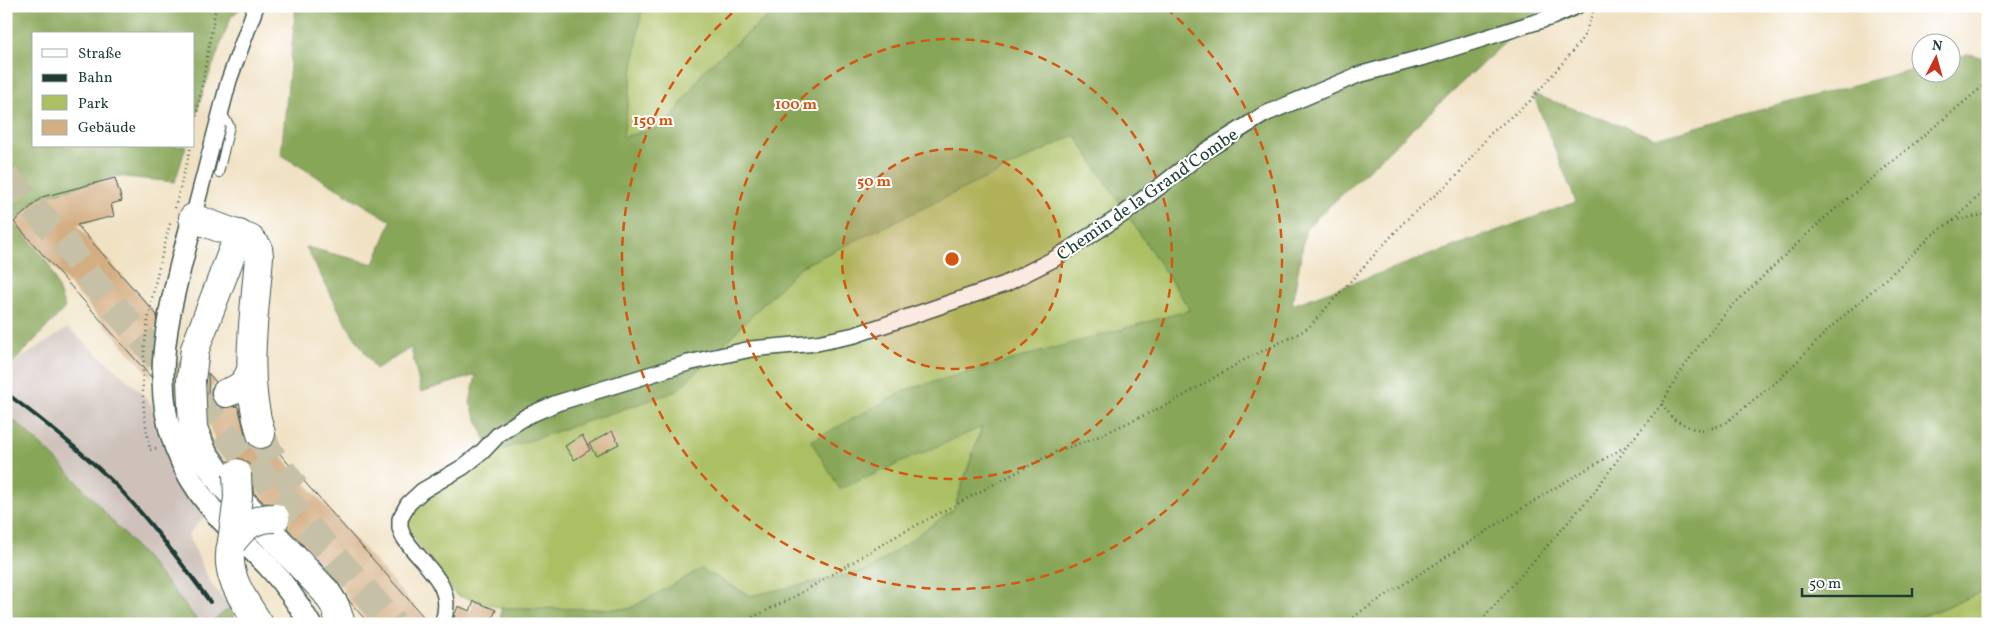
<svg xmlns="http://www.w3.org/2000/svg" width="1994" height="630" viewBox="0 0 1994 630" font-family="Vollkorn,serif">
	<rect width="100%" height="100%" fill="#fff"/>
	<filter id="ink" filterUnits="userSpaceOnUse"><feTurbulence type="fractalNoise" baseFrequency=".02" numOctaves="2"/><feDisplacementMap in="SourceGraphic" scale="10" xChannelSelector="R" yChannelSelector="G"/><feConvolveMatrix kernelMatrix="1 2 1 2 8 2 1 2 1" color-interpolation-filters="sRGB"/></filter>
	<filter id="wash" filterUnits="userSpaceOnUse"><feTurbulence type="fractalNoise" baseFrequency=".0096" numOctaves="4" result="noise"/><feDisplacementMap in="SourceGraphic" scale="20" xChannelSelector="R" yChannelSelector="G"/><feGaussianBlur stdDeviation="1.12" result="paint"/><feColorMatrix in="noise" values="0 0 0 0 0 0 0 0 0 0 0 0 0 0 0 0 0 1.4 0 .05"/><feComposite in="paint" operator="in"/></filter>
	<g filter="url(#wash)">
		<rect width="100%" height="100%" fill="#f0e1c3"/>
		<polygon fill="#cec1ba" points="68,328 135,387 152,405 159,432 178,476 203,517 188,535 212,586 231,607 208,624 200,624 181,598 75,478 34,436 6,414 6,374 11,365"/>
		<g fill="#abbf63" stroke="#657e4c">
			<polygon points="642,6 780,6 704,70 666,126 622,137"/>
			<polygon points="1075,135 1191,310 1012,361 812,441 840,489 982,426 954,509 869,570 750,596 701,569 629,609 501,608 456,595 408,530 408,512 425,497 501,450 677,391 800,267"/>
			<polygon points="1988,590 1988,624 1903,624"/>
		</g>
		<g fill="#88a659" stroke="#547246">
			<polygon points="6,6 243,6 231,17 204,89 194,121 194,34 34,34 34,146 186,146 175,182 116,176 42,197 14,221 50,266 65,308 11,365 6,374"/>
			<polygon points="296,6 642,6 623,137 667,126 704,70 780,6 1544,6 1306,228 1292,305 1576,202 1533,94 1655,138 1921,67 1922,72 1952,72 1952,59 1969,54 1988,59 1988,590 1903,624 500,624 501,608 629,609 701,569 750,596 869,570 954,509 982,427 840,489 811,441 908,389 1190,310 1075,135 800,267 677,391 501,450 487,443 470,403 476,375 421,392 411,348 376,369 346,324 306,247 374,264 391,221 281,155"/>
			<path d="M6 414C48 447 81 485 116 525 145 557 174 589 200 624H6Z"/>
			<polygon points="231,607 236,624 208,624"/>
		</g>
		<g id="blocks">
			<g fill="#d4ae83">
				<polygon points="115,178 122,201 111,204 114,216 77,225 157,315 151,377 14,222 42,197"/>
				<polygon points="208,373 216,382 211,389 211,398 216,405 222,408 237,406 239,409 246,438 249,444 257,449 265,449 272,445 430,624 369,624 350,602 337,581 287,528 291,518 288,509 282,504 264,503 253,492 253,473 250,465 244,460 237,458 228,462 216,445 209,425"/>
				<polygon points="612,431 619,444 596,456 589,444"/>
				<polygon points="582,435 590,450 574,460 565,446"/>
				<polygon points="474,601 496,610 490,624 452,624 458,606 470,611"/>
			</g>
		</g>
	</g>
	<g filter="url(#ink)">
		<use href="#blocks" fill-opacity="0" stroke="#3e5649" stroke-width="1"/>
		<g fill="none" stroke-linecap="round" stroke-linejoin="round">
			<g stroke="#c6c0a6" stroke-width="28" stroke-dasharray="28 14" stroke-linecap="butt">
				<polyline points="6,177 66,244 83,269 129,324 394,624"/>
				<polyline points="261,434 269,452 295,488"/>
			</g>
			<g stroke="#3e5649" stroke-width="10">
				<polyline id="lane" points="219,173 230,126 225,118 219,114"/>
			</g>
			<g stroke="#3e5649" stroke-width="18">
				<g id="street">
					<polyline points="193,218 229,80 256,6"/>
					<path d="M442 624C458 583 421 566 403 536L400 528V519L408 504 422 491 463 467 482 452 499 434 527 416 557 403 688 363 751 349 817 343 855 335 1005 284 1054 259 1125 213 1207 150 1265 114 1358 75 1428 56 1552 17 1577 6"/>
				</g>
			</g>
			<g stroke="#3e5649" stroke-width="24">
				<path id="secondary" d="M193 218C166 323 134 416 212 509 229 530 250 547 268 566 284 583 298 603 310 624"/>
			</g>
			<g stroke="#3e5649" stroke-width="30">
				<g id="highway">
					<path d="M193 218 250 239 258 248 259 256C255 315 243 376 261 434"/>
					<polyline points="239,234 195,349 191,380 193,428 202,452 224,484 326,592 335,606 341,624"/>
					<path d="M226 393C239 389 246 384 251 370"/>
					<path d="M232 542C223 574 243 599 259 624"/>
				</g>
			</g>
			<g stroke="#3e5649" stroke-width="2.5" stroke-dasharray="1 4" stroke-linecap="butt">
				<polyline points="194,131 216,6"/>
				<polyline points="175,208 191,146"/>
				<polyline points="1953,221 1988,187"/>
				<polyline points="1662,404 1673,419 1691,428 1702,430 1712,428 1724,424 1781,378 1831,327 1899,267 1932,235 1952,221 1988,214"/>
				<path d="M156 448 150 450C147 431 143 412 143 393 141 334 156 277 171 220"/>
				<polyline points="739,624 794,597 898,535 1055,452 1097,437 1173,402 1244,360 1300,333 1309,327 1406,220 1455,178 1490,134 1530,101 1577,46 1585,34 1595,6"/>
				<polyline points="1346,624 1360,612 1548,492 1628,445"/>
				<polyline points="1478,624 1592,495 1629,444 1662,404 1677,377 1698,347 1729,309 1821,221 1988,82"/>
				<polyline points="1957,624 1988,614"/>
			</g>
			<use href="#lane" stroke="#fff" stroke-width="8"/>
			<use href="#street" stroke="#fff" stroke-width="15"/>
			<use href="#secondary" stroke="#fff" stroke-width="21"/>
			<use href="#highway" stroke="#fff" stroke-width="28"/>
			<path stroke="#1f3d34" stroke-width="4" d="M6 393C45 422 83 452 117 486 151 522 181 562 210 602"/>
			<g stroke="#3e5649" stroke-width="30" stroke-linecap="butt">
				<g id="highway-bridge">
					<polyline points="232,542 238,497 237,474"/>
					<path d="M232 542C244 526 254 518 275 518"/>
				</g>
			</g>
			<use href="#highway-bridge" stroke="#fff" stroke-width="28"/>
		</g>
	</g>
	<circle cx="952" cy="259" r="110" fill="#d45610" fill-opacity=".12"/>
	<g fill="none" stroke="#d45610" stroke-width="2.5" stroke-dasharray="9 6">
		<circle cx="952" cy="259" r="110"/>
		<circle cx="952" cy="259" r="220"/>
		<path d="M1166 8A330 330 0 1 1 738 8"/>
	</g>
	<g text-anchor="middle" stroke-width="4" stroke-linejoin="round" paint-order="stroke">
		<g font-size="18" fill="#1f3d34" stroke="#fff">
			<text transform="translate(1147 194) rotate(-35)" y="6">Chemin de la Grand'Combe</text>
		</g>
	</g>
	<circle cx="952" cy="259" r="8" fill="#d45610" stroke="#fff" stroke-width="2.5"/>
	<g font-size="15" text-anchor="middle" font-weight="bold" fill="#d45610" stroke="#fff" stroke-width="4" stroke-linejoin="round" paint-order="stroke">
		<text x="796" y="109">100 m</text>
		<text x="653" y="125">150 m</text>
		<text x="874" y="186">50 m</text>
	</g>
	<rect width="1994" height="630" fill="none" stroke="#fff" stroke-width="25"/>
	<rect x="32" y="32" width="162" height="115" fill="#ffffff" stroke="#a5b1ae"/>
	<rect x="42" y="49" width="25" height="8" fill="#ffffff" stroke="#a5b1ae"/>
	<text x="78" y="58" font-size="15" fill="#1f3d34">Straße</text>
	<rect x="42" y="74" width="25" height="8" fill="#1f3d34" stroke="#a5b1ae"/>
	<text x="78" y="82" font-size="15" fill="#1f3d34">Bahn</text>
	<rect x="42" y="95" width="25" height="15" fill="#abbf63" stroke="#a5b1ae"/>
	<text x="78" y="108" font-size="15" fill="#1f3d34">Park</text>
	<rect x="42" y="120" width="25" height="15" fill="#d4ae83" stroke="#a5b1ae"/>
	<text x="78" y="132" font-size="15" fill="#1f3d34">Gebäude</text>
	<g transform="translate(1936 58) rotate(6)"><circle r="24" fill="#ffffff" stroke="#a5b1ae"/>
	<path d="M0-4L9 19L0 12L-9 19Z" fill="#c8321e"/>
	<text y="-8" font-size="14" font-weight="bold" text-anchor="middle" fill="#1f3d34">N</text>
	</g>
	<path d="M1802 588v8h110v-8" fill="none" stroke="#1f3d34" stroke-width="2.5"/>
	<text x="1809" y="588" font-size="15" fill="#1f3d34" stroke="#ffffff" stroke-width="4" paint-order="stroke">50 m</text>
</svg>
